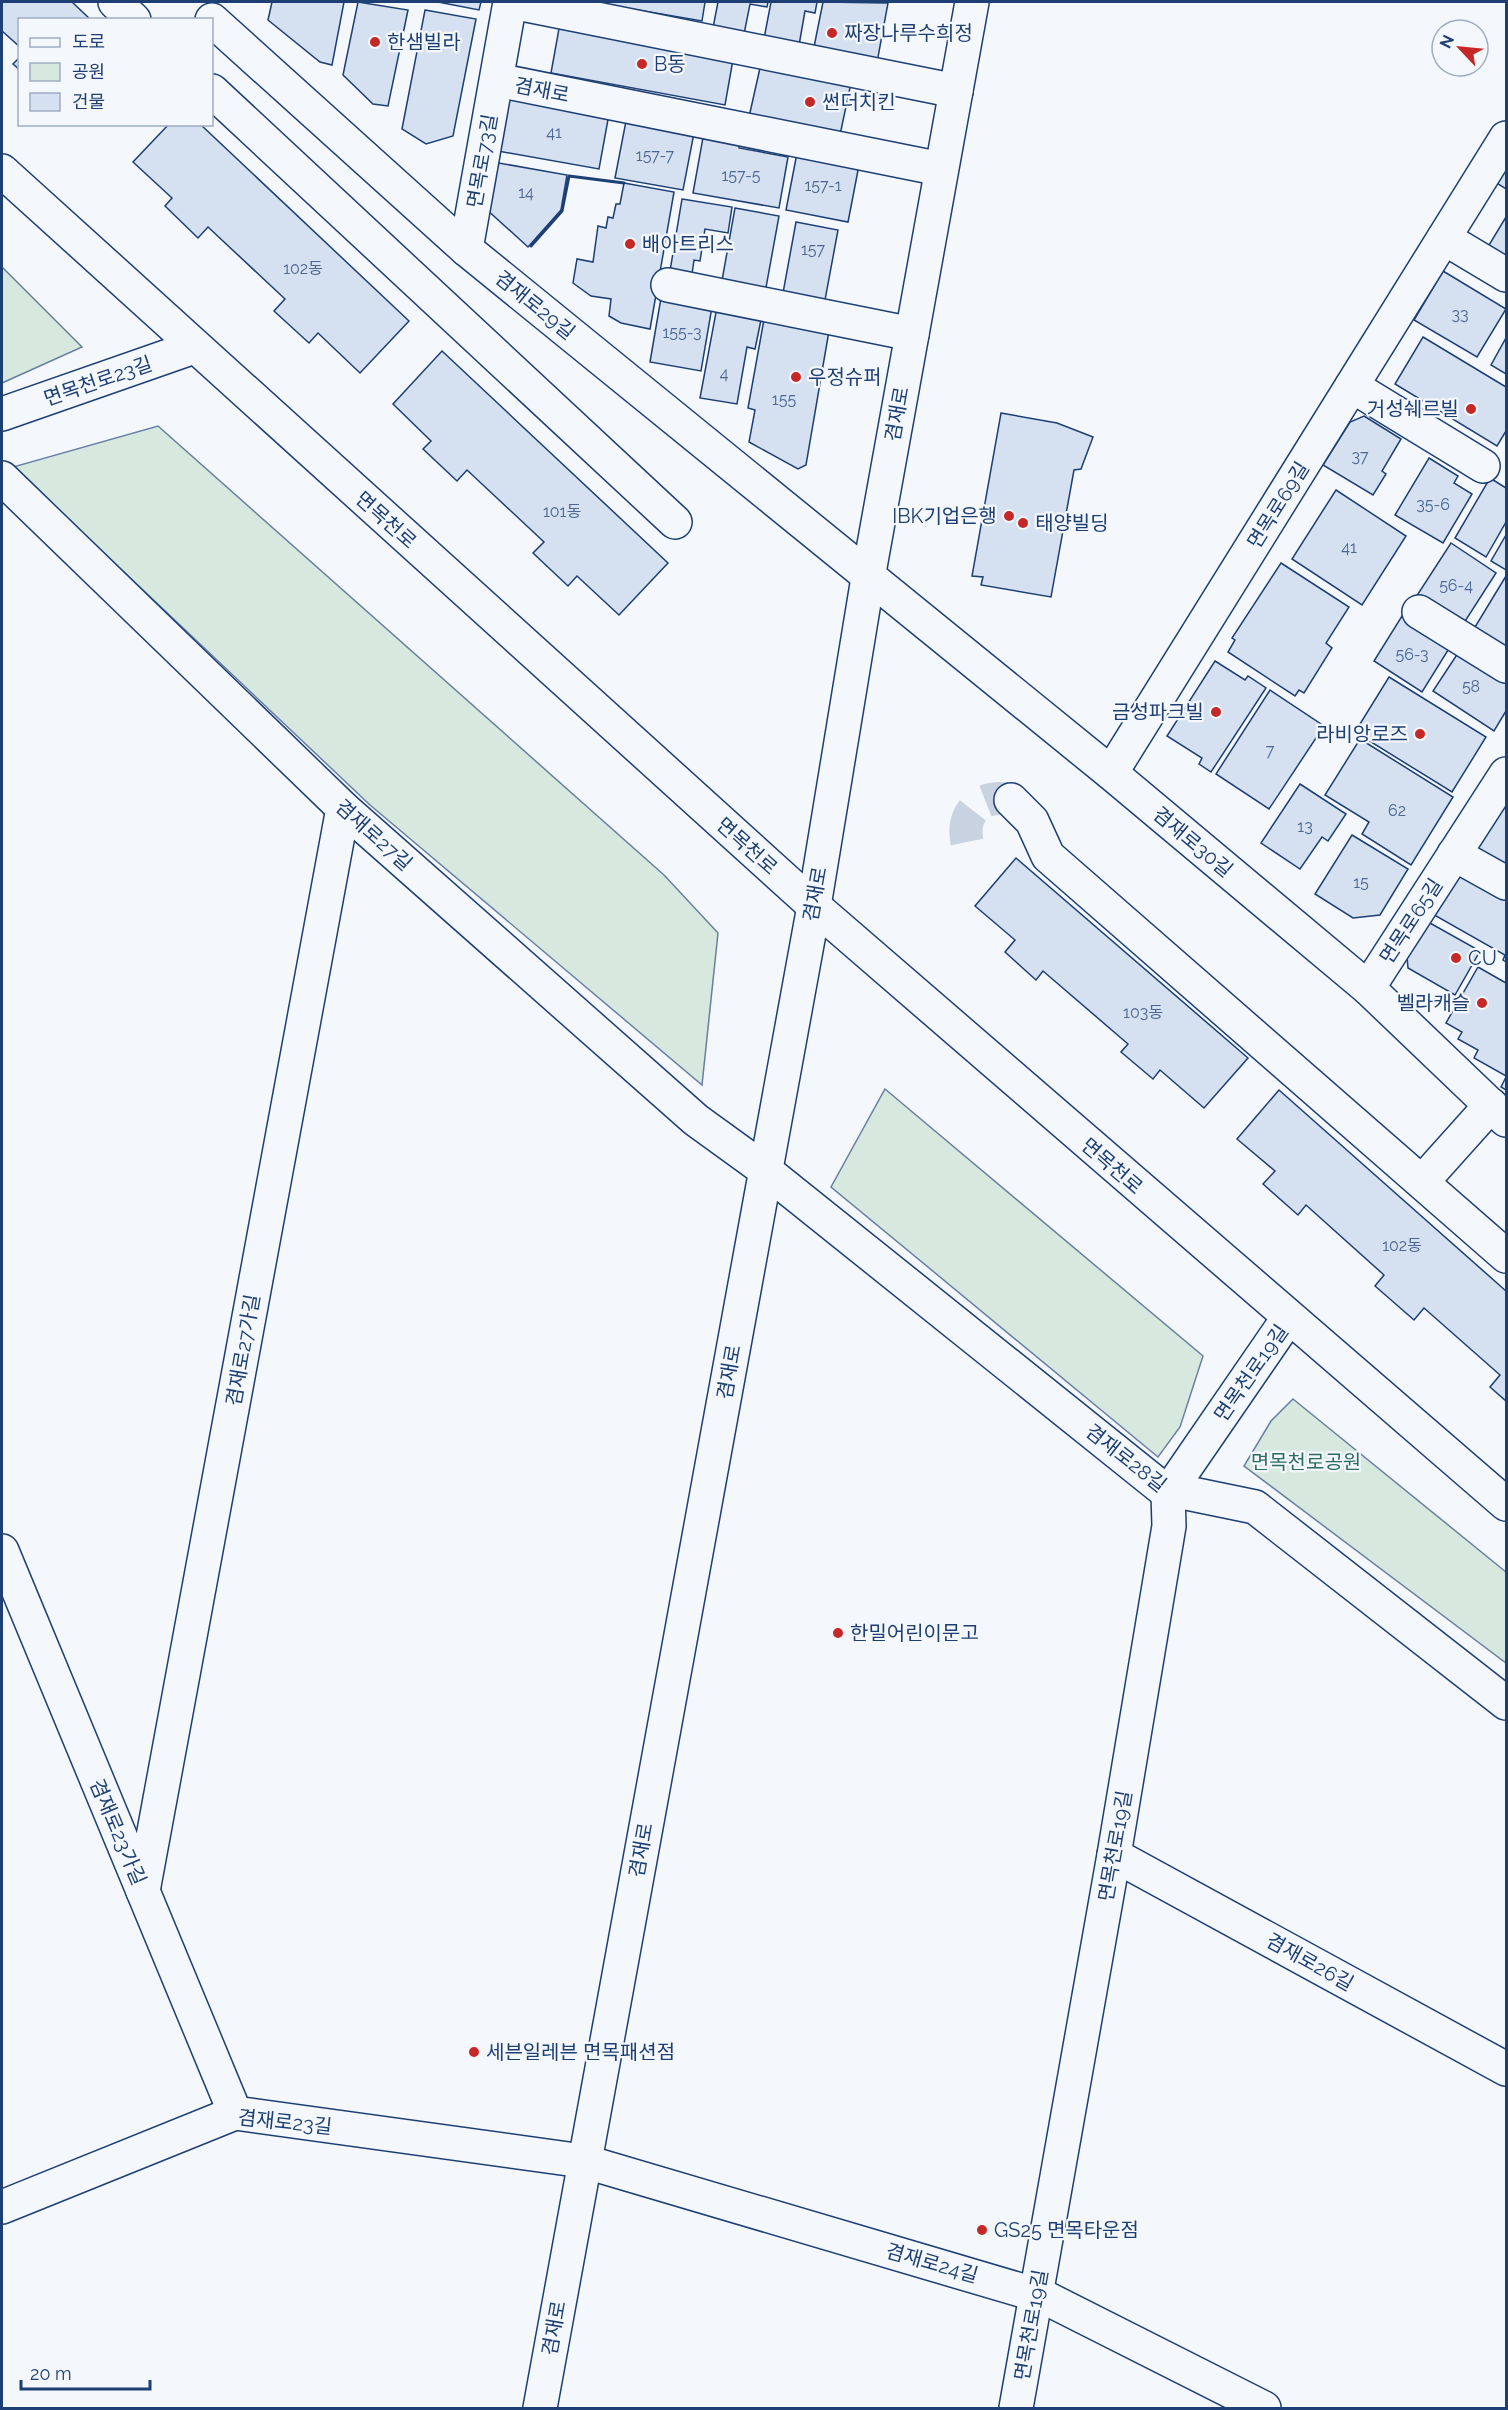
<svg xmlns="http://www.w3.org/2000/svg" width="1508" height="2410" viewBox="0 0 1508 2410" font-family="Raleway,'Noto Sans KR',sans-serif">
	<rect width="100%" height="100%" fill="#f4f7fb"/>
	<g fill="#d7e8df" stroke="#687fa3" stroke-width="1.5">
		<polygon points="2,267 82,347 2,383"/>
		<polygon points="158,426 664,875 718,933 702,1085 370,805 13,467"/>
		<polygon points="885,1089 1203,1356 1180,1427 1158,1457 831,1187"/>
		<polygon points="1293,1399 1506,1572 1506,1663 1244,1466 1271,1421"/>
	</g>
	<g fill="#d5e0f0" stroke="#1d3f73" stroke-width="1.5">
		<polygon points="2,2 72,2 91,20 20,20 20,47 2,31"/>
		<polygon points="272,2 344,2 332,65 320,62 268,20"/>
		<polygon points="358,2 408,10 388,106 373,104 343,75"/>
		<polygon points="438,2 481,2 479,10"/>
		<polygon points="591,2 705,2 702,21"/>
		<polygon points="718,2 768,2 767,7 750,4 743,39 712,33"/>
		<polygon points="771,2 817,2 815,13 805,11 798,51 763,44"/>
		<polygon points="823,2 888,3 876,68 812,57"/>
		<polygon points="425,10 476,19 453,136 426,144 402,129"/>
		<polygon points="560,23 734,54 725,105 551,73"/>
		<polygon points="20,57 20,70 13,64"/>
		<polygon points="762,59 852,78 840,135 749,117"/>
		<polygon points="508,96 609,114 599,169 498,151"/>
		<polygon points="626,121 694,133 683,190 615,178"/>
		<polygon points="169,124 200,124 409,321 360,373 318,333 309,343 274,311 285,299 208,227 198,238 165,206 172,198 133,162"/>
		<polygon points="704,132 740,138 739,148 788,157 779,208 693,193"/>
		<polygon points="798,148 860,160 848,222 786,210"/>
		<polygon points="493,162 567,175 561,210 528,247 485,208"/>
		<polygon points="1506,164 1506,189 1495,182"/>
		<polygon points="624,183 674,192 650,329 621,323 609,316 611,299 591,296 573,283 577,259 593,262 598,226 606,228 608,217 613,218 616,204 620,204"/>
		<polygon points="682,199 732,207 728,233 705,229 700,261 694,260 691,281 669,277"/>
		<polygon points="735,208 779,216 765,293 721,286"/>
		<polygon points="1506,217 1506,263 1486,250"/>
		<polygon points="796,222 838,230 825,300 783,293"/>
		<polygon points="1443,271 1506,309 1477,357 1414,320"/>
		<polygon points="662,292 713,301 701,371 650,362"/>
		<polygon points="717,307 762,315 755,349 747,347 737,404 700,398"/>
		<polygon points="765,314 830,325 806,465 798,469 749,442 755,410 748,408"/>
		<polygon points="1423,337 1506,387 1506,431 1497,446 1395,384"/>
		<polygon points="1506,338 1506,374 1491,365"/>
		<polygon points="442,351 668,563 619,615 577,576 568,586 533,553 544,542 467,470 457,481 423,449 431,441 393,404"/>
		<polygon points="1001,413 1057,423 1093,437 1081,469 1074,470 1051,597 981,585 983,577 972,576"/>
		<polygon points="1364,416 1401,439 1382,471 1386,474 1373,495 1323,465 1350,422"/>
		<polygon points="1429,458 1458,476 1454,483 1472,494 1443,543 1395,515"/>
		<polygon points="1490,478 1506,488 1506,522 1486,557 1455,538"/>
		<polygon points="1336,490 1406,536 1362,605 1292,559"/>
		<polygon points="1506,535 1506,570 1491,561"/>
		<polygon points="1451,543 1496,573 1462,626 1416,597"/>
		<polygon points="1281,563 1349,607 1326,643 1332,648 1304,693 1299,690 1295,696 1228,652 1235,640 1232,638"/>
		<polygon points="1506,576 1506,653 1472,632"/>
		<polygon points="1402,616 1450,647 1422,692 1374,661"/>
		<polygon points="1460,650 1506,680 1506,711 1494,731 1433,691"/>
		<polygon points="1215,661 1245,680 1248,676 1266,688 1211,772 1199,764 1202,758 1167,736"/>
		<polygon points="1389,677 1486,737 1452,792 1355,732"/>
		<polygon points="1270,690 1324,726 1269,809 1216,774"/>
		<polygon points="1360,739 1453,797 1411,865 1362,834 1369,822 1325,795"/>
		<polygon points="1300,784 1346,814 1328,841 1322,837 1300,869 1261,843"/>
		<polygon points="1506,796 1506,867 1472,848"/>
		<polygon points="1352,835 1408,869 1380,915 1353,918 1315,894"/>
		<polygon points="1016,858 1248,1058 1204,1108 1160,1070 1153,1079 1121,1052 1128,1044 1043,971 1036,980 1005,952 1015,940 975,906"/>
		<polygon points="1456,865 1506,894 1506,962 1503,960 1505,955 1429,912"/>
		<polygon points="1421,918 1480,951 1455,995 1408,968 1406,945"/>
		<polygon points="1478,967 1506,983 1506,1076 1474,1058 1478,1050 1458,1039 1462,1032 1446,1023"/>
		<polygon points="1506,1077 1506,1090 1501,1087"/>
		<polygon points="1279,1090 1506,1291 1506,1401 1490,1387 1500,1375 1424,1308 1414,1320 1375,1286 1384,1275 1306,1205 1298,1215 1263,1184 1275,1171 1237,1139"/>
	</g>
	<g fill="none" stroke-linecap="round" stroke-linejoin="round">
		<path stroke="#c9d2e0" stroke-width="33" stroke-dasharray="33 16" stroke-linecap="butt" d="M967 842C961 812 982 793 1011 800"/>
		<g stroke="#1d3f73" stroke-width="36">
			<g id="minor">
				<polyline points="115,2 134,20"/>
				<polyline points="512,2 956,91"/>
				<polyline points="212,20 466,249 1111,773 1368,988 1506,1120"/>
				<polyline points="497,80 941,169"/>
				<polyline points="212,91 675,522"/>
				<polyline points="1444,238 1506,275"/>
				<polyline points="466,249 510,2"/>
				<polyline points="668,285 912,334"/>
				<polyline points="1352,386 1483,466"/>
				<polyline points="2,414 194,347"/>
				<polyline points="2,478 343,808 696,1120 765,1170 1168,1493 1187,1493 1255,1507 1506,1703"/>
				<polyline points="1419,612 1506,666"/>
				<polyline points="1111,773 1506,138"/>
				<polyline points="1011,800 1032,821 1048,856 1506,1256"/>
				<polyline points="1454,854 1506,883"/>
				<polyline points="1368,988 1506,774"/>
				<polyline points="1422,1182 1491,1105"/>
				<polyline points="2,1551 235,2113"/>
				<polyline points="1114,1855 1506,2069"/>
				<polyline points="143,1891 343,808"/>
				<polyline points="2,2207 235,2113 583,2161 1044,2297 1264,2408"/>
				<polyline points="1016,2408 1114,1855 1169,1526 1168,1493 1289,1317"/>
			</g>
		</g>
		<g stroke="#1d3f73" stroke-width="36">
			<g id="major">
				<polyline points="2,171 814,906 1506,1504"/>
				<polyline points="540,2408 814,906 868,578 972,2"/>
			</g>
		</g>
		<use href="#minor" stroke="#f4f7fb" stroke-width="33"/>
		<use href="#major" stroke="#f4f7fb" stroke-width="33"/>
		<polyline stroke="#1d3f73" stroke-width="3" points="531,246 562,211 569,176 624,183"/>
	</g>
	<g fill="#c62828" stroke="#f4f7fb" stroke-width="2">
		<circle cx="832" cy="33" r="6"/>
		<circle cx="375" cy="42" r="6"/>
		<circle cx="642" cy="64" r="6"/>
		<circle cx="810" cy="102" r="6"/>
		<circle cx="630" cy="244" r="6"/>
		<circle cx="796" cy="377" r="6"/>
		<circle cx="1471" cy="409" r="6"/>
		<circle cx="1009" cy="516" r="6"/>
		<circle cx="1023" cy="523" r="6"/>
		<circle cx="1216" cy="712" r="6"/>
		<circle cx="1420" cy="734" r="6"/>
		<circle cx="1456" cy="958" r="6"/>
		<circle cx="1482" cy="1003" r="6"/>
		<circle cx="838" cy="1633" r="6"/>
		<circle cx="474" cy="2052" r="6"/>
		<circle cx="982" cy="2230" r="6"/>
	</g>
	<g text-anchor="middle" stroke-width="4.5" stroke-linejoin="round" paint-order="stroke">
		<g font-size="16" fill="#4b6792">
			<text x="554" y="138">41</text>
			<text x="655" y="161">157-7</text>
			<text x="741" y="181">157-5</text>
			<text x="823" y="191">157-1</text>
			<text x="526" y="198">14</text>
			<text x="813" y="255">157</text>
			<text x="303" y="274">102동</text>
			<text x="1460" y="320">33</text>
			<text x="682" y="338">155-3</text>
			<text x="724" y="379">4</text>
			<text x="784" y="405">155</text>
			<text x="1360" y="462">37</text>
			<text x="1433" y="510">35-6</text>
			<text x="562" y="517">101동</text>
			<text x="1349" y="553">41</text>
			<text x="1456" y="591">56-4</text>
			<text x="1412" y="660">56-3</text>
			<text x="1471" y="692">58</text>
			<text x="1270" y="756">7</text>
			<text x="1397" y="816">62</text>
			<text x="1305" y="832">13</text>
			<text x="1361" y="888">15</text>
			<text x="1143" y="1018">103동</text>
			<text x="1402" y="1251">102동</text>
		</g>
		<g font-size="20" fill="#1d3f73" stroke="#f4f7fb" text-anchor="start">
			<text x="844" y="40">짜장나루수희정</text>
			<text x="387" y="49">한샘빌라</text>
			<text x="654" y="71">B동</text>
			<text x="822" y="109">썬더치킨</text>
			<text x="642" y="251">배아트리스</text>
			<text x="808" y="384">우정슈퍼</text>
			<text x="1459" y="416" text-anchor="end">거성쉐르빌</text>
			<text x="997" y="523" text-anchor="end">IBK기업은행</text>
			<text x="1035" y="530">태양빌딩</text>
			<text x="1204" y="719" text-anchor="end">금성파크빌</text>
			<text x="1408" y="741" text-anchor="end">라비앙로즈</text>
			<text x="1468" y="965">CU</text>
			<text x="1470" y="1010" text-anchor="end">벨라캐슬</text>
			<text x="850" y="1640">한밀어린이문고</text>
			<text x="486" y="2059">세븐일레븐 면목패션점</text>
			<text x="994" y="2237">GS25 면목타운점</text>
		</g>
		<g font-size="20" fill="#1d3f73" stroke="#f4f7fb">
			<text transform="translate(542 90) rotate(11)" y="7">겸재로</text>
			<text transform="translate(482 161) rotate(-80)" y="7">면목로73길</text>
			<text transform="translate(535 305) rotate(39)" y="7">겸재로29길</text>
			<text transform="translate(98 381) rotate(-19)" y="7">면목천로23길</text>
			<text transform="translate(897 414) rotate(-80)" y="7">겸재로</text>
			<text transform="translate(1278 505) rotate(-58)" y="7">면목로69길</text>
			<text transform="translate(386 520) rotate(42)" y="7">면목천로</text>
			<text transform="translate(374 835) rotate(42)" y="7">겸재로27길</text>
			<text transform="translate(1193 842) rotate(40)" y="7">겸재로30길</text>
			<text transform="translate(747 846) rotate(42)" y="7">면목천로</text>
			<text transform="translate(815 894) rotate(-80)" y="7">겸재로</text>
			<text transform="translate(1411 921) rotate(-57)" y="7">면목로65길</text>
			<text transform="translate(1112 1166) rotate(41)" y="7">면목천로</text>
			<text transform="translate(243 1350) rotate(-80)" y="7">겸재로27가길</text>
			<text transform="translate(729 1372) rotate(-80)" y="7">겸재로</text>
			<text transform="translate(1251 1373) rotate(-55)" y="7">면목천로19길</text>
			<text transform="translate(1126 1458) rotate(38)" y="7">겸재로28길</text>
			<text transform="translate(118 1832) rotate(67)" y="7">겸재로23가길</text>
			<text transform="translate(1115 1846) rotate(-80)" y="7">면목천로19길</text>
			<text transform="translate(641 1850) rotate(-80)" y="7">겸재로</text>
			<text transform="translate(1310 1962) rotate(29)" y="7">겸재로26길</text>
			<text transform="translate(285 2122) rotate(6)" y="7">겸재로23길</text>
			<text transform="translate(932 2263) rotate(16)" y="7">겸재로24길</text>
			<text transform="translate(1031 2325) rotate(-80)" y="7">면목천로19길</text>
			<text transform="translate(554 2328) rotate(-80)" y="7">겸재로</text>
		</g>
		<g font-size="20" fill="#2c6c60" stroke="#f4f7fb">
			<text x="1306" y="1469">면목천로공원</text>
		</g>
	</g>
	<rect width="1508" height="2410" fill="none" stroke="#1d3f73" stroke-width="6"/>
	<rect x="18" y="18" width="195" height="108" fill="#f4f7fb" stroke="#9eadc5" stroke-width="1.5"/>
	<rect x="30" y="38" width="30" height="9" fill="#f4f7fb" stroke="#9eadc5" stroke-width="1.5"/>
	<text x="72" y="48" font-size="18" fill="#1d3f73">도로</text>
	<rect x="30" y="63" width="30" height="18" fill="#d7e8df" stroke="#9eadc5" stroke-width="1.5"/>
	<text x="72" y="78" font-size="18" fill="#1d3f73">공원</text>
	<rect x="30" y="93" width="30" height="18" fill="#d5e0f0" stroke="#9eadc5" stroke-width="1.5"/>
	<text x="72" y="108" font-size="18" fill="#1d3f73">건물</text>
	<g transform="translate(1460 48) rotate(296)"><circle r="28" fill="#f4f7fb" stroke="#9eadc5" stroke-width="1.5"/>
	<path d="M0-4.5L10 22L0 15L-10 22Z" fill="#c62828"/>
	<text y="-9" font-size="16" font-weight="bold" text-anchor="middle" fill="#1d3f73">N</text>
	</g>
	<path d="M21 2380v9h129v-9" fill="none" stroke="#1d3f73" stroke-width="3"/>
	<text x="30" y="2380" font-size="18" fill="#1d3f73" stroke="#f4f7fb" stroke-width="4.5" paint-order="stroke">20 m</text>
</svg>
